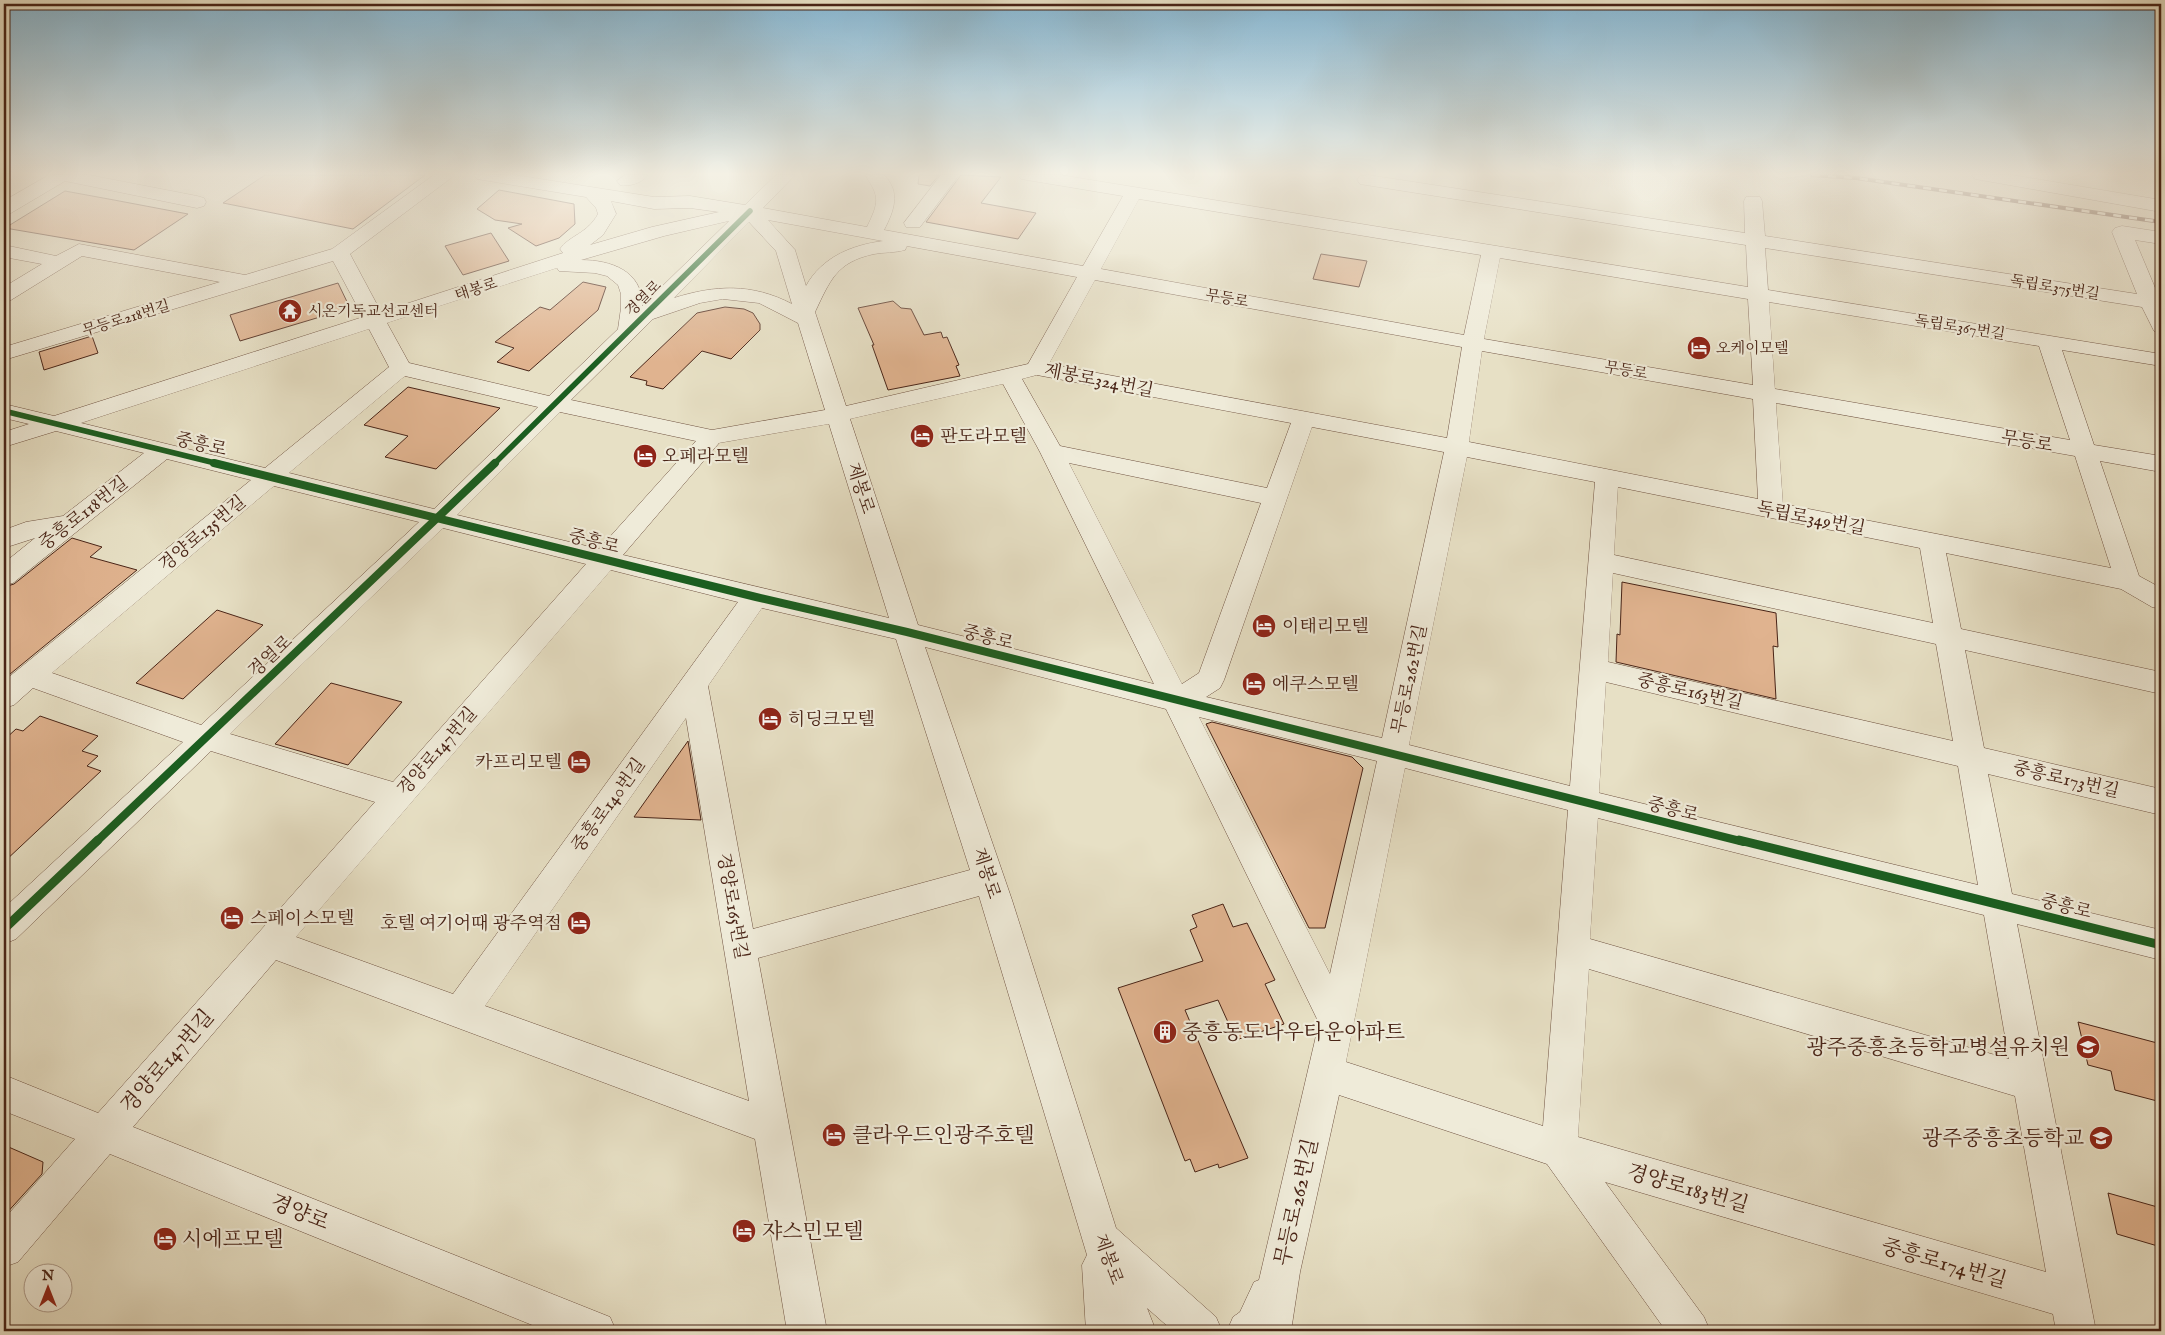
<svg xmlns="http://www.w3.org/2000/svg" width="2165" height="1335" viewBox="0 0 2165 1335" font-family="'IM FELL English','Noto Serif KR',serif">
	<rect width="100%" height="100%" fill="#e7e0c5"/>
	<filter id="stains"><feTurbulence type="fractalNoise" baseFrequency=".004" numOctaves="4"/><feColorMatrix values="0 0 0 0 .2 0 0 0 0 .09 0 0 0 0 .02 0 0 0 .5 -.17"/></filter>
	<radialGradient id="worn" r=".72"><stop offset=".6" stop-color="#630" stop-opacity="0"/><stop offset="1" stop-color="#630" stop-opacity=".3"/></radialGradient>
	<g fill="#e0b38f" stroke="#492417">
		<polygon points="265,175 425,175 353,229 223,203"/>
		<polygon points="919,175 939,175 930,186 918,184"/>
		<polygon points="961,175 1001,177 981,203 1036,213 1018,239 926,222"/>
		<polygon points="499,190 574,204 575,224 559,238 536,246 508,228 522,224 495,220 477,209"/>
		<polygon points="65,191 114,200 188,214 134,250 5,228"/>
		<polygon points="491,233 509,261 463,275 445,246"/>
		<polygon points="1321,254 1367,261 1359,287 1313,279"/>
		<polygon points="583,282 606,287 598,310 529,371 497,362 514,348 495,342 540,307 550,310"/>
		<polygon points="338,283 350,308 240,341 230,315"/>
		<polygon points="893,301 901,308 911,309 924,335 941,332 943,338 947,337 959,365 956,366 960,376 888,390 872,345 874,345 858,308"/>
		<polygon points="725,307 744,309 753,313 760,324 760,330 731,359 702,351 663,389 646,385 647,381 630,377 697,313"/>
		<polygon points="92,336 98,353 44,370 39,352"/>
		<polygon points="408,387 500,408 436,469 385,457 408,436 364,425"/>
		<polygon points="72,538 102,547 90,557 137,570 4,679 4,587 14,584"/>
		<polygon points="1622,582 1776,613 1778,647 1773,646 1776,699 1616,662 1617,634 1620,635"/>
		<polygon points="217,610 263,625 183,699 136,683"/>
		<polygon points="331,683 402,702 348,765 275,744"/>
		<polygon points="40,716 98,736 82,751 98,756 87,766 101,771 4,862 4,740 16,729 23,731"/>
		<polygon points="1212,722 1352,757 1363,768 1325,928 1309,928 1206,724"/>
		<polygon points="688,741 701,820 634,817"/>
		<polygon points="1223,904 1233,927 1247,923 1275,980 1265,984 1284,1024 1236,1040 1218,1000 1185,1010 1248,1158 1219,1168 1218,1164 1195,1172 1190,1159 1185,1161 1118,988 1203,961 1190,930 1197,927 1192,915"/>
		<polygon points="2078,1022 2161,1044 2161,1102 2115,1090 2111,1071 2088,1065"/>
		<polygon points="4,1145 43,1162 42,1174 4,1216"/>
		<polygon points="2108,1193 2161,1208 2161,1247 2117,1234"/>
	</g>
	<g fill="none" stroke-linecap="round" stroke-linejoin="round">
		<g stroke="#705342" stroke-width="1">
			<g id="minor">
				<polygon points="49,175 89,175 197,196 204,198 206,202 204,206 197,208 65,181 11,213 4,215 4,201"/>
				<path d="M434 175H455L350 254 381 312 563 253 560 249C570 235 587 234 598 214L596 208 586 197 483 180 477 179 474 175H515L654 197 690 196 745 205 776 175H795L763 208 867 227C879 202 880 197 865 175H884C901 192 894 211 884 230L1083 266 1123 196 1021 179 1018 175H1060L1748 287 1746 245 1366 185 1360 184 1357 180 1360 176 1368 175 1745 233 1744 201 1746 197H1760L1762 201 1765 236 2137 294 2112 232 2115 228 2122 226 2161 232V244L2135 240 2161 302V333L2154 331 2142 307 1765 248 1768 290 2161 354V366L2062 350 2094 445 2161 456V472L2100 461 2139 576 2161 588V609L2152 607 2121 589 1946 553 1961 629 2161 672V694L1965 650 1984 748 2161 789V815L1988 774 2012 894 2161 930V960L2017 924 2096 1331H2056L2053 1314 1605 1182 1704 1317 1710 1331H1666L1547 1164 1339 1095 1300 1272 1291 1331H1227L1233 1317 1240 1312 1254 1282 1259 1280 1319 1023 1166 709 925 647 1012 900 1116 1228 1216 1317 1222 1331H1173L1147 1308 1156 1331H1086L1082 1265 1087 1255 979 896 758 958 827 1331H787L755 1139 276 960 133 1127 610 1317 616 1331H547L110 1154 18 1262 4 1267V1219L75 1139 4 1111V1075L98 1113 375 802 211 751 16 939 4 944V908L183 742 33 688 14 705 4 708V681L251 480 167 459 13 583 4 585V563L35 538 4 548V530L26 522 63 516 144 453 56 431 4 447V432L29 424 4 418V404L54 416 363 317 333 261 4 360V347L220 282 82 256 11 300 4 302V287L42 264 4 257V245L56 256 79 244 245 275 332 249ZM1139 199 1481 255 1464 335 1101 269ZM611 201 654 209 690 208 719 212 652 227 590 245 603 235 616 214ZM768 220 883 241C852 245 822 257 806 286L795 250ZM729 221 642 306C643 271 611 260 581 260L664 236ZM749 222 776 251 792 304C752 283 715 285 674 298ZM907 246 1077 277 1028 364 846 406 815 312C830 281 836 262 874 254 884 252 895 253 905 250ZM1500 258 1748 299 1753 385 1484 339ZM557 268 559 271 595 273 607 276 618 285 621 294V308L618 329 549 396 409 363 387 323ZM1095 280 1462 347 1447 438 1049 364ZM723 299 759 303 798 323 825 410 712 430 571 400 653 319 700 303ZM1769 302 2039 346 2070 440 1775 389ZM369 329 389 367 265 468 81 423ZM1482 351 1753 399 1758 499 1469 442ZM1037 375 1291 423 1267 488 1060 446 1022 379ZM405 376 538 407 434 509 289 473ZM1003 384 1040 452 1154 684 918 625 850 419ZM1776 403 2075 456 2111 568 1783 504ZM560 412 696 441 599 549 457 515ZM829 424 889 618 623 555 719 443ZM1312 427 1444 452 1382 738 1206 697 1220 688 1224 680ZM1467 457 1595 482 1570 786 1409 745ZM1069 463 1261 503 1199 673 1182 684ZM274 486 419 522 201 725 52 673ZM1618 487 1920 548 1933 623 1614 555ZM443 528 586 564 393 782 230 734ZM611 570 738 602 453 994 296 937ZM1613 573 1936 644 1953 741 1608 662ZM762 608 896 639 970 870 753 929 708 686ZM1606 682 1958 766 1978 885 1599 793ZM1199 717 1377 761 1330 974ZM686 718 749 1101 485 1006ZM1405 768 1568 810 1543 1126 1346 1062ZM1598 818 1984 915 2009 1059 1590 939ZM1589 969 2015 1096 2046 1272 1578 1137Z"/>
				<path d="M625 175H648C642 183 629 187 620 185L617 181Z"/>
				<polygon points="941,175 959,175 920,227 906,227 904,223"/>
				<polygon points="1972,175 2012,175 2161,200 2161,212 1981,180 1975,179"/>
			</g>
		</g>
		<use href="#minor" fill="#efebd9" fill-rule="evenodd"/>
		<g stroke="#492417" stroke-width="4">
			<polyline id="rail" points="1812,175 1856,178 2161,222"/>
		</g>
		<use href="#rail" stroke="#efebd9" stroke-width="2.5" stroke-dasharray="8" stroke-linecap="butt"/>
		<g stroke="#efebd9" stroke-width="8">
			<g id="cycleway-far2">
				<polyline points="4,411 219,464"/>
				<polyline points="494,464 750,211"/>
			</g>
		</g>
		<g stroke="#efebd9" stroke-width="11">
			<g id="cycleway-far1">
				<polyline points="214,463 756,597 907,632 1744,842"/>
				<polyline points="96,842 495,463"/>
			</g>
		</g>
		<g stroke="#efebd9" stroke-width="12">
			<g id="cycleway">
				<polyline points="1739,840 2161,945"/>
				<polyline points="4,929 98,840"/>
			</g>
		</g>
		<use href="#cycleway-far2" stroke="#1b5e20" stroke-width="5.5"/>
		<use href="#cycleway-far1" stroke="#1b5e20" stroke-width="8"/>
		<use href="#cycleway" stroke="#1b5e20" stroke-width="9"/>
	</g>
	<linearGradient id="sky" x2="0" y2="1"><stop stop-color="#87b8d4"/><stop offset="0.48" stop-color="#f4f1e5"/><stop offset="1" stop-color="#f4f1e5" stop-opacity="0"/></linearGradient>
	<rect width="2165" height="362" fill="url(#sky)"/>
	<defs>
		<g id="temple-disc" transform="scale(1.25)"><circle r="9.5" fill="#8f2418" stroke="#efebd9"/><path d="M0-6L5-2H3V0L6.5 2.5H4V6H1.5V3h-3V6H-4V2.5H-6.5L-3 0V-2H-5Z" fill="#fff"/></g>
		<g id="hotel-disc" transform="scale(1.25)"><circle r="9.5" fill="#8f2418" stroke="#efebd9"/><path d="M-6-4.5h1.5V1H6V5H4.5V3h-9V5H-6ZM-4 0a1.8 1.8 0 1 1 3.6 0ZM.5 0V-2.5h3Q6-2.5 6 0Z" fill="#fff"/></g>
		<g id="building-disc" transform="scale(1.25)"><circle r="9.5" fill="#8f2418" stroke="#efebd9"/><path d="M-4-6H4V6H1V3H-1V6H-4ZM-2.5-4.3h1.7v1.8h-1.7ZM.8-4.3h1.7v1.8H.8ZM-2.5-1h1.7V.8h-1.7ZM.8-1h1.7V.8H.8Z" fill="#fff"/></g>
		<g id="school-disc" transform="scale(1.25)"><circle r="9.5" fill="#8f2418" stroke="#efebd9"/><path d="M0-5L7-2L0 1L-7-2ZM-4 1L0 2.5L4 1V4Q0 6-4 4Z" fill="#fff"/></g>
	</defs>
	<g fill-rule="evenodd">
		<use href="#temple-disc" x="290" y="311"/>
		<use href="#hotel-disc" x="1699" y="348"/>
		<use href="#hotel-disc" x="922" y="436"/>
		<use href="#hotel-disc" x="645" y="456"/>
		<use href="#hotel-disc" x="1264" y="626"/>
		<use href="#hotel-disc" x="1254" y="684"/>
		<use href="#hotel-disc" x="770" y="719"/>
		<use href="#hotel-disc" x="579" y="762"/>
		<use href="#hotel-disc" x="232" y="918"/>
		<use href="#hotel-disc" x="579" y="923"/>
		<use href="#building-disc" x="1165" y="1032"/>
		<use href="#school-disc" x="2088" y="1047"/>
		<use href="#hotel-disc" x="834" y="1135"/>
		<use href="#school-disc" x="2101" y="1138"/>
		<use href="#hotel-disc" x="744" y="1231"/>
		<use href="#hotel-disc" x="165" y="1239"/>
	</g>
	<g text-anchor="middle" stroke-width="4.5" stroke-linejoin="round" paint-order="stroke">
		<g font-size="15" fill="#492417" stroke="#efebd9">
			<text transform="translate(2055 287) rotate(9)" y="5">독립로375번길</text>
			<text transform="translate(476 289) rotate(-18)" y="5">태봉로</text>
			<text transform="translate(643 298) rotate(-45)" y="5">경열로</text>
			<text transform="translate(1227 298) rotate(10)" y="5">무등로</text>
			<text transform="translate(126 318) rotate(-17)" y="5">무등로218번길</text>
			<text transform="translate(1960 327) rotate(9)" y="5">독립로367번길</text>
			<text transform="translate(1626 370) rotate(10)" y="5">무등로</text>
		</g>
		<g font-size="15" fill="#492417" stroke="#efebd9" text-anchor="start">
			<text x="308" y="316">시온기독교선교센터</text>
			<text x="1716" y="353">오케이모텔</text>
		</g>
		<g font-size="18" fill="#492417" stroke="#efebd9">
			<text transform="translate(1099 380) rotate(11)" y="6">제봉로324번길</text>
			<text transform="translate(2027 441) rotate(10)" y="6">무등로</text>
			<text transform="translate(201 444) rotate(13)" y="6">중흥로</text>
			<text transform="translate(861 488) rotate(72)" y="6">제봉로</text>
			<text transform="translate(83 513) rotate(-38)" y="6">중흥로118번길</text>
			<text transform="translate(1811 518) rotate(11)" y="6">독립로349번길</text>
			<text transform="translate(202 533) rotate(-40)" y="6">경양로135번길</text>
			<text transform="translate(594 541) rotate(14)" y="6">중흥로</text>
			<text transform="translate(988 637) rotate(14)" y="6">중흥로</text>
			<text transform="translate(270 656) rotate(-43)" y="6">경열로</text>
			<text transform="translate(1409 679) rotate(-78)" y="6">무등로262번길</text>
			<text transform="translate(1690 691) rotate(13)" y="6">중흥로163번길</text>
			<text transform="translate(437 751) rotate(-49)" y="6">경양로147번길</text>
			<text transform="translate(2066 779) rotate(13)" y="6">중흥로173번길</text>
			<text transform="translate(608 805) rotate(-54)" y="6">중흥로140번길</text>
			<text transform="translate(1673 809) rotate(14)" y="6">중흥로</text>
			<text transform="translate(987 873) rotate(72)" y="6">제봉로</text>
			<text transform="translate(733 906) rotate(80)" y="6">경양로165번길</text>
			<text transform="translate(2066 906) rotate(14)" y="6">중흥로</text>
			<text transform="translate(1109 1259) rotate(70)" y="6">제봉로</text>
		</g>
		<g font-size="18" fill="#492417" stroke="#efebd9" text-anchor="start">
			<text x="940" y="442">판도라모텔</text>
			<text x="662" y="462">오페라모텔</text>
			<text x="1282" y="632">이태리모텔</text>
			<text x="1272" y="690">에쿠스모텔</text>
			<text x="788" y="725">히딩크모텔</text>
			<text x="562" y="768" text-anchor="end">카프리모텔</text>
			<text x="250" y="924">스페이스모텔</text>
			<text x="562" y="929" text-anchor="end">호텔 여기어때 광주역점</text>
		</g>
		<g font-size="21" fill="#492417" stroke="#efebd9" text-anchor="start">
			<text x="1182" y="1039">중흥동도나우타운아파트</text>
			<text x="2070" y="1054" text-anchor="end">광주중흥초등학교병설유치원</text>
			<text x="852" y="1142">클라우드인광주호텔</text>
			<text x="2084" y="1145" text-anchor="end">광주중흥초등학교</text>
			<text x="762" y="1238">쟈스민모텔</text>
			<text x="182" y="1246">시에프모텔</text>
		</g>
		<g font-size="21" fill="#492417" stroke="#efebd9">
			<text transform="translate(167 1061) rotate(-49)" y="7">경양로147번길</text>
			<text transform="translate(1688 1188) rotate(16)" y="7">경양로183번길</text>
			<text transform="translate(1296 1202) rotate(-77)" y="7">무등로262번길</text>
			<text transform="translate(300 1212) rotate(22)" y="7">경양로</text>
			<text transform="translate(1944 1263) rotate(16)" y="7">중흥로174번길</text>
		</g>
	</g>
	<rect width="2165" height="1335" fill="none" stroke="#e7e0c5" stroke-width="20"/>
	<rect x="5" y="5" width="2155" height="1325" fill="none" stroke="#492417" stroke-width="2.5"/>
	<rect x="10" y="10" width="2145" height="1315" fill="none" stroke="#492417"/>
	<g transform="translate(48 1288)"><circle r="24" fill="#efebd9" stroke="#ad9b8b"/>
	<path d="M0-4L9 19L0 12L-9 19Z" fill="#8f2418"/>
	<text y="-8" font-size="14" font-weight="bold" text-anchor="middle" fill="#492417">N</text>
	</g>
	<rect width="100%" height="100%" filter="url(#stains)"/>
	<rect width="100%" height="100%" fill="url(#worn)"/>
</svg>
